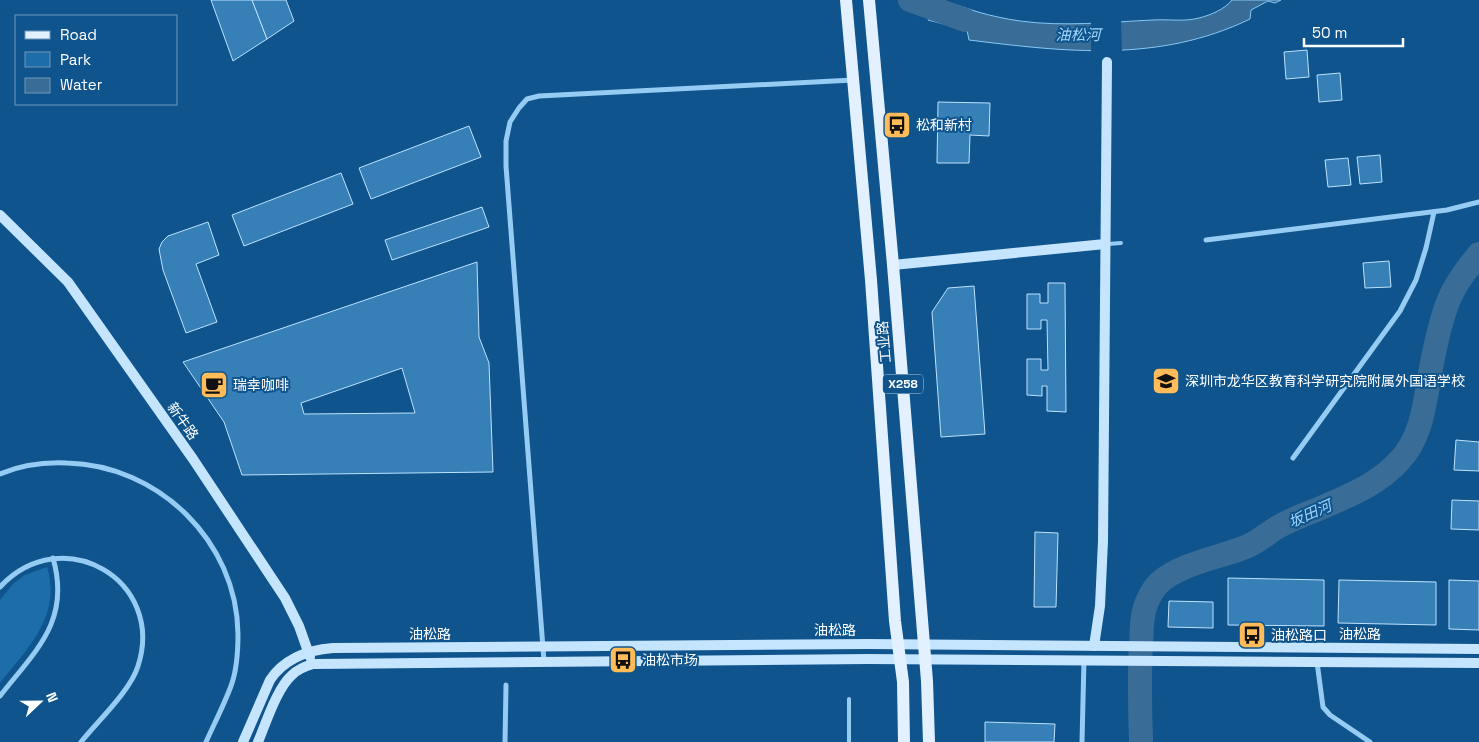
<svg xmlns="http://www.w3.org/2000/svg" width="1479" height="742" viewBox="0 0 1479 742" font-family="'Space Grotesk','Noto Sans SC',sans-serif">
	<rect width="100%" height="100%" fill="#0f548d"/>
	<path fill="#1d6dab" d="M47 567C62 616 27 649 0 683V600L13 584 25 575Z"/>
	<path fill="#396d97" stroke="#87c8f7" d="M938 0C952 3 965 8 978 12 992 16 1006 19 1020 21 1064 27 1109 22 1153 20 1169 19 1184 22 1199 18 1211 15 1225 9 1232 0H1281L1275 3 1268 1 1251 10 1250 19C1159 63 1066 52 969 40L967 30 928 20Z"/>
	<polygon fill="#0f548d" points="1121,20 1122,53 1091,53 1091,21"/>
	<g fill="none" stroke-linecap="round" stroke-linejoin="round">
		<g stroke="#396d97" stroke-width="24">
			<polyline points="910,0 965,20"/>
			<path d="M1141 742C1140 708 1139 677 1141 644 1142 635 1141 626 1143 617 1144 606 1151 591 1159 583 1180 564 1217 558 1243 548 1256 544 1266 534 1278 527 1290 520 1303 515 1316 510 1346 497 1378 485 1400 460 1423 436 1425 399 1431 368 1435 347 1443 309 1453 291 1460 278 1469 266 1479 254"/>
		</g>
	</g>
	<g fill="#367fb7" stroke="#bde2fe" fill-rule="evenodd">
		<polygon points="211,0 252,0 267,39 233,61"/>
		<polygon points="252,0 286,0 294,21 267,39"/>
		<polygon points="1307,50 1309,77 1286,79 1284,52"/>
		<polygon points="1340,73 1342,100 1319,102 1317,75"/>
		<polygon points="938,102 990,103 989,136 970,135 969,163 937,163"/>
		<polygon points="469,126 481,157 371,199 359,168"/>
		<polygon points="1380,155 1382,182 1360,184 1357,157"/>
		<polygon points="1348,158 1351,185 1328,187 1325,160"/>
		<polygon points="341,173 353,204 244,246 232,215"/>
		<polygon points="482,207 489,227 392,260 385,240"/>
		<polygon points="208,222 219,255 196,264 217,322 186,333 163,270 159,249 162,242 168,236"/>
		<polygon points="1389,261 1391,287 1365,288 1363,263"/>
		<path d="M477 262 479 337 489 363 493 472 242 475 224 422 183 362ZM402 368 415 413 304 414 301 403Z"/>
		<polygon points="1048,283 1065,283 1066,412 1047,411 1047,386 1042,386 1042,396 1027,395 1027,359 1041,359 1041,370 1048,370 1047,320 1041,320 1041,329 1027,329 1027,294 1040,294 1040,303 1048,303"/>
		<polygon points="974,286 985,434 941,437 932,312 948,288"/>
		<polygon points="1456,440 1479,442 1479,471 1454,470"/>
		<polygon points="1452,500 1479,501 1479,530 1451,529"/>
		<polygon points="1035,532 1058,533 1056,607 1034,607"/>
		<polygon points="1228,578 1324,580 1324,626 1228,625"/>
		<polygon points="1339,580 1436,582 1436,625 1338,623"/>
		<polygon points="1449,580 1479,581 1479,630 1449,629"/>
		<polygon points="1169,601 1213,602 1213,628 1168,627"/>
		<polygon points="985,722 1055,724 1054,742 985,742"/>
	</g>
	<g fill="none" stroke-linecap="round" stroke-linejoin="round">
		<g stroke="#96cbf3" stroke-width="4">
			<polyline points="1108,244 1121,243"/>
			<polyline points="849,742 849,699"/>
		</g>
		<g stroke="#96cbf3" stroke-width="5">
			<polyline points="1206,240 1447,210 1479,202"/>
			<polyline points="1293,458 1400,311 1416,280 1426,248 1434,212"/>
			<path d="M0 474C21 465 45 462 67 463 158 465 237 541 238 634 238 651 237 670 231 686 224 705 214 724 206 742"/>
			<path d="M0 587C62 520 166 580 138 666 131 690 97 722 81 742"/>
			<polyline points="544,661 506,166 506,141 510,122 519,108 527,99 539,96 853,80"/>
			<polyline points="1317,662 1323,707 1330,715 1370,742"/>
			<path d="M0 696C36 650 71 621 53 558"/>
			<polyline points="505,742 506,685"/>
			<polyline points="1082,742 1084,660"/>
		</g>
		<g stroke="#c5e4fd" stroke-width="10">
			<polyline points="0,215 68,282 193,459 285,598 299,626 310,657"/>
			<polyline points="893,265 1105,244"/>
			<polyline points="1094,646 1100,606 1103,541 1107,62"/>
			<path d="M243 742 270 680C284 659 308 650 333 648L868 644 1479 649"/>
			<path d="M258 742C266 723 277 688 292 675 298 669 306 666 313 664L868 659 1479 663"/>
		</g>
		<g stroke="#e2f0ff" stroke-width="12">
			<polyline points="846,0 871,280 895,621 903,682 904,742"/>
			<polyline points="869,0 893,265 927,681 929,742"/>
		</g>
	</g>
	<defs>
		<g id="bus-square" transform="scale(1.4375)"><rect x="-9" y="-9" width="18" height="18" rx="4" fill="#ffbc58" stroke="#0f548d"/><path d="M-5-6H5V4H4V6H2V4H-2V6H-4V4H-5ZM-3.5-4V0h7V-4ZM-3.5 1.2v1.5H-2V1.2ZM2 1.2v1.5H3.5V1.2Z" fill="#111"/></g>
		<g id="school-square" transform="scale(1.4375)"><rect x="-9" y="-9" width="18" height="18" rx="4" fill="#ffbc58" stroke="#0f548d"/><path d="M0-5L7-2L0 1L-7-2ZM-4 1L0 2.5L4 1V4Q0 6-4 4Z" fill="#111"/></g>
		<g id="cafe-square" transform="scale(1.4375)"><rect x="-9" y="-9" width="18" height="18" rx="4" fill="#ffbc58" stroke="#0f548d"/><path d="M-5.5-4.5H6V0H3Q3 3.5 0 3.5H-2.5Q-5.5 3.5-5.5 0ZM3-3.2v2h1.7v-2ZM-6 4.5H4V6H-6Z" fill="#111"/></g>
	</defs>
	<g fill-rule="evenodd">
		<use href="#bus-square" x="897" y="125"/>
		<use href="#school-square" x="1166" y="381"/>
		<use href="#cafe-square" x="214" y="385"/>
		<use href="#bus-square" x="1252" y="635"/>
		<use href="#bus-square" x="623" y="660"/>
	</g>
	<g text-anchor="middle" stroke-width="4" stroke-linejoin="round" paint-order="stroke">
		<rect fill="#0f548d" stroke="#b7ccdd" stroke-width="1" x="883" y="374.5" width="40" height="19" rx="4"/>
		<g font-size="12" font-weight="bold" fill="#fff">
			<text x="903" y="388">X258</text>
		</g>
		<g font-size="14" fill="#fff" stroke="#0f548d" text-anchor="start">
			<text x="916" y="130">松和新村</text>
			<text x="1185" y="386">深圳市龙华区教育科学研究院附属外国语学校</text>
			<text x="233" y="390">瑞幸咖啡</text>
			<text x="1271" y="640">油松路口</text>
			<text x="642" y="665">油松市场</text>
		</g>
		<g font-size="14" fill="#fff" stroke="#0f548d">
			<text transform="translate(884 342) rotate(-95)" y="5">工业路</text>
			<text transform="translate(183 421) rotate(55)" y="5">新牛路</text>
			<text x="835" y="635">油松路</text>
			<text x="430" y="639">油松路</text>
			<text x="1360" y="639">油松路</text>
		</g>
		<g font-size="15" font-style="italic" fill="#a1d4fa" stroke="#0f548d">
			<text x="1078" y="40">油松河</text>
			<text transform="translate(1310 514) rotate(-24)" y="5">坂田河</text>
		</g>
	</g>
	<rect x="15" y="15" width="162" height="90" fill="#0f548d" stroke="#6f98bb"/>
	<rect x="25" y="31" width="25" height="8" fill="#e2f0ff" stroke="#6f98bb"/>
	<text x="60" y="40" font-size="15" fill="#ffffff">Road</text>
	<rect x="25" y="52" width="25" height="15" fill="#1d6dab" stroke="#6f98bb"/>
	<text x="60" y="65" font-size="15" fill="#ffffff">Park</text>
	<rect x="25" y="78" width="25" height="15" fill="#396d97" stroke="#6f98bb"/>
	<text x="60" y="90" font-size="15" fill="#ffffff">Water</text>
	<g transform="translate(40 702) rotate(68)" stroke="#0f548d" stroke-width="4" paint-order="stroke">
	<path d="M0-4L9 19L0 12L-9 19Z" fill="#ffffff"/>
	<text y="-8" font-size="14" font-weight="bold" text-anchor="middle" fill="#ffffff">N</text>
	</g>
	<path d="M1304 38v8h99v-8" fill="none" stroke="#ffffff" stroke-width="2.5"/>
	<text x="1312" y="38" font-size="15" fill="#ffffff" stroke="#0f548d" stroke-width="4" paint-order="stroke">50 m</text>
</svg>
